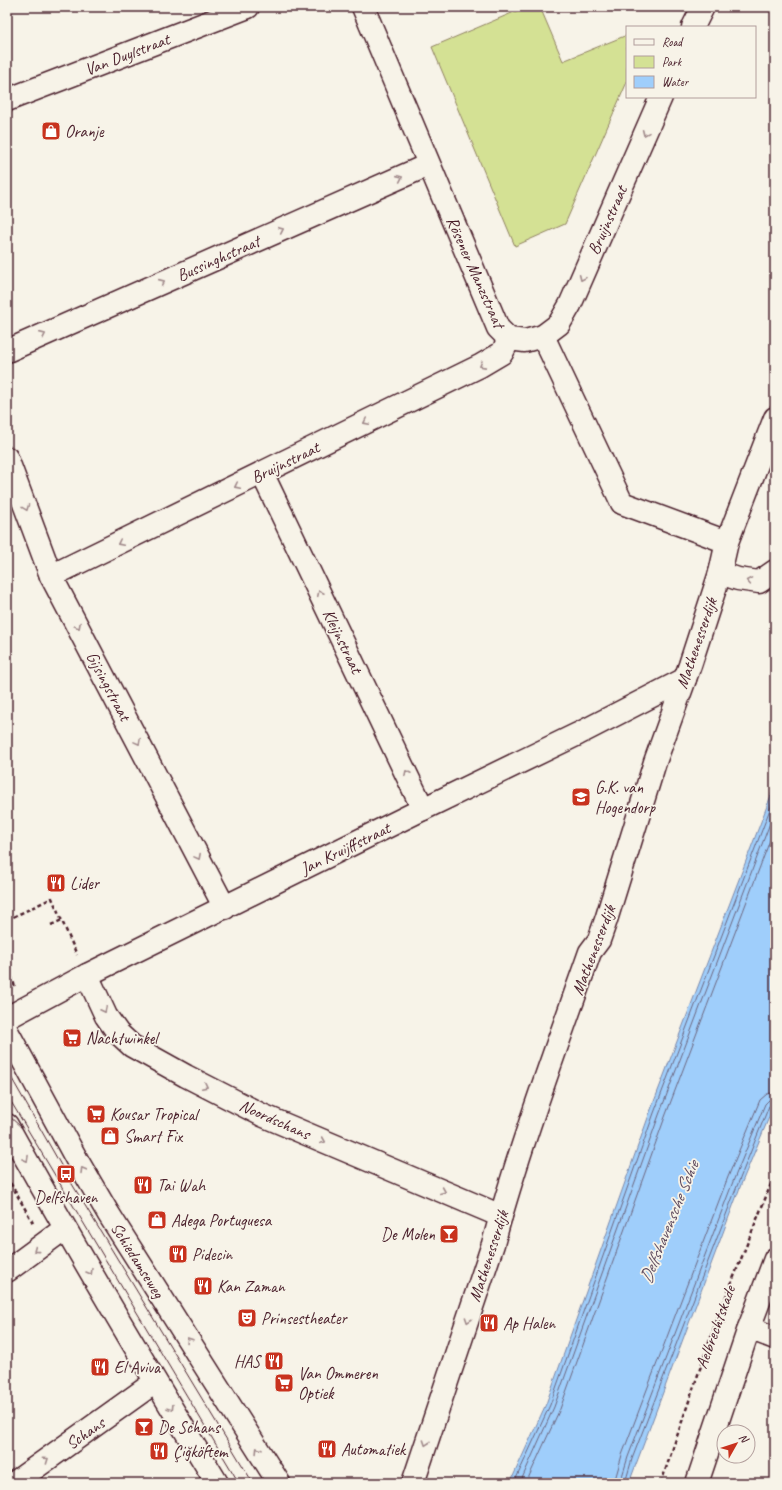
<svg xmlns="http://www.w3.org/2000/svg" width="782" height="1490" viewBox="0 0 782 1490" font-family="Caveat,sans-serif">
	<rect width="100%" height="100%" fill="#f7f3e8"/>
	<filter id="ink" filterUnits="userSpaceOnUse"><feTurbulence type="fractalNoise" baseFrequency=".025" numOctaves="2"/><feDisplacementMap in="SourceGraphic" scale="8" xChannelSelector="R" yChannelSelector="G"/><feConvolveMatrix kernelMatrix="1 2 1 2 8 2 1 2 1" color-interpolation-filters="sRGB"/></filter>
	<g filter="url(#ink)">
		<polygon fill="#d4e194" stroke="#8f8060" points="526,7 540,7 563,61 627,35 627,82 565,224 515,246 432,47"/>
		<polygon fill="#9fcefb" stroke="#7d88a8" points="775,785 775,1103 742,1182 629,1483 510,1483 546,1404 650,1112"/>
		<g fill="none" stroke-linecap="round" stroke-linejoin="round">
			<g stroke="#6c657e" stroke-width="1">
				<polyline points="514,1483 550,1405 654,1113 775,796"/>
				<polyline points="520,1483 554,1407 659,1115 775,810"/>
				<polyline points="526,1483 560,1409 665,1117 775,827"/>
				<polyline points="614,1483 622,1455 728,1177 760,1100 767,1094 775,1092"/>
				<polyline points="620,1483 628,1457 734,1179 765,1104 769,1100 775,1098"/>
				<polyline points="625,1483 632,1459 739,1181 769,1106 772,1104 775,1104"/>
			</g>
			<g stroke="#4a1f2b" stroke-width="25">
				<g id="minor">
					<polyline points="363,7 498,328 509,339 525,341 543,336 559,324 570,305 661,97"/>
					<polyline points="693,27 703,7"/>
					<polyline points="7,100 248,7"/>
					<polyline points="543,336 622,503 727,542"/>
					<polyline points="7,351 428,165"/>
					<polyline points="7,458 51,576 225,908"/>
					<polyline points="262,473 423,809"/>
					<polyline points="720,573 738,579 759,582 775,571"/>
					<polyline points="51,576 480,366 502,353 509,339"/>
					<polyline points="87,975 106,1016 118,1033 132,1046 186,1076 262,1115 501,1216"/>
					<polyline points="7,1018 87,975 423,809 578,734 685,679"/>
					<polyline points="7,1031 77,1160 108,1213 279,1483"/>
					<path d="M7 1125C74 1246 145 1365 217 1483"/>
					<polyline points="7,1271 64,1229"/>
					<polyline points="749,1328 775,1338"/>
					<polyline points="14,1483 155,1382"/>
					<path d="M413 1483 493 1244C520 1145 556 1049 590 952L599 940 606 920 655 762 690 665 720 573 727 542 775 418"/>
					<polyline points="697,1483 749,1328 775,1259"/>
				</g>
			</g>
			<g stroke="#4a1f2b" stroke-width="2.5" stroke-dasharray="4 3" stroke-linecap="butt">
				<polyline points="7,920 52,898 77,955"/>
				<polyline points="51,925 62,920"/>
				<polyline points="7,970 13,980 15,988"/>
				<polyline points="7,1177 33,1223"/>
				<polyline points="717,1319 726,1322"/>
				<polyline points="661,1483 717,1319 775,1174"/>
			</g>
			<use href="#minor" stroke="#f7f3e8" stroke-width="22"/>
			<g stroke="#4a1f2b" stroke-width="1">
				<polyline points="7,1070 66,1174 253,1483"/>
				<polyline points="7,1095 239,1483"/>
				<polyline points="7,1114 23,1129"/>
			</g>
		</g>
		<defs><path id="oneway-chevron" d="M-2-3.5L2.5 0L-2 3.5" fill="none" stroke-width="1.6" stroke-linecap="round" stroke-linejoin="round"/></defs>
		<g stroke="#a0898a">
			<use href="#oneway-chevron" transform="translate(645 133) rotate(114)"/>
			<use href="#oneway-chevron" transform="translate(400 178) rotate(-24)"/>
			<use href="#oneway-chevron" transform="translate(281 230) rotate(-24)"/>
			<use href="#oneway-chevron" transform="translate(582 278) rotate(114)"/>
			<use href="#oneway-chevron" transform="translate(162 282) rotate(-24)"/>
			<use href="#oneway-chevron" transform="translate(43 335) rotate(-24)"/>
			<use href="#oneway-chevron" transform="translate(482 365) rotate(151)"/>
			<use href="#oneway-chevron" transform="translate(366 422) rotate(154)"/>
			<use href="#oneway-chevron" transform="translate(237 486) rotate(154)"/>
			<use href="#oneway-chevron" transform="translate(26 508) rotate(69)"/>
			<use href="#oneway-chevron" transform="translate(120 543) rotate(154)"/>
			<use href="#oneway-chevron" transform="translate(749 581) rotate(-170)"/>
			<use href="#oneway-chevron" transform="translate(320 593) rotate(-116)"/>
			<use href="#oneway-chevron" transform="translate(78 626) rotate(62)"/>
			<use href="#oneway-chevron" transform="translate(138 742) rotate(62)"/>
			<use href="#oneway-chevron" transform="translate(407 773) rotate(-116)"/>
			<use href="#oneway-chevron" transform="translate(198 857) rotate(62)"/>
			<use href="#oneway-chevron" transform="translate(104 1010) rotate(64)"/>
			<use href="#oneway-chevron" transform="translate(205 1086) rotate(27)"/>
			<use href="#oneway-chevron" transform="translate(323 1141) rotate(23)"/>
			<use href="#oneway-chevron" transform="translate(26 1159) rotate(61)"/>
			<use href="#oneway-chevron" transform="translate(83 1170) rotate(-121)"/>
			<use href="#oneway-chevron" transform="translate(443 1191) rotate(23)"/>
			<use href="#oneway-chevron" transform="translate(36 1250) rotate(144)"/>
			<use href="#oneway-chevron" transform="translate(90 1272) rotate(59)"/>
			<use href="#oneway-chevron" transform="translate(468 1320) rotate(109)"/>
			<use href="#oneway-chevron" transform="translate(189 1340) rotate(-122)"/>
			<use href="#oneway-chevron" transform="translate(171 1408) rotate(58)"/>
			<use href="#oneway-chevron" transform="translate(426 1443) rotate(109)"/>
			<use href="#oneway-chevron" transform="translate(258 1450) rotate(-122)"/>
			<use href="#oneway-chevron" transform="translate(46 1460) rotate(-35)"/>
		</g>
	</g>
	<defs>
		<g id="shop-square" transform="scale(1)"><rect x="-9" y="-9" width="18" height="18" rx="4" fill="#c8321e" stroke="#f7f3e8"/><path d="M-5-2.5h2.3a2.7 3.5 0 0 1 5.4 0H5L5.5 6h-11ZM-1.5-2.5h3a1.5 2.3 0 0 0-3 0Z" fill="#fff"/></g>
		<g id="university-square" transform="scale(1)"><rect x="-9" y="-9" width="18" height="18" rx="4" fill="#c8321e" stroke="#f7f3e8"/><path d="M0-5L7-2L0 1L-7-2ZM-4 1L0 2.5L4 1V4Q0 6-4 4Z" fill="#fff"/></g>
		<g id="restaurant-square" transform="scale(1)"><rect x="-9" y="-9" width="18" height="18" rx="4" fill="#c8321e" stroke="#f7f3e8"/><path d="M-5-6h1v4h1v-4h1v4h1v-4h1v5L-1.5 .5V6h-2V.5L-5-1ZM5-6V6H3V1.5H1.5Q1.5-4 5-6Z" fill="#fff"/></g>
		<g id="supermarket-square" transform="scale(1)"><rect x="-9" y="-9" width="18" height="18" rx="4" fill="#c8321e" stroke="#f7f3e8"/><path d="M-6-5.5h2.5l.6 2H6L4.5 2H-2.5L-4.4-4H-6ZM-1.5 3.2a1.3 1.3 0 1 0 .1 0ZM3 3.2a1.3 1.3 0 1 0 .1 0Z" fill="#fff"/></g>
		<g id="bus-square" transform="scale(1)"><rect x="-9" y="-9" width="18" height="18" rx="4" fill="#c8321e" stroke="#f7f3e8"/><path d="M-5-6H5V4H4V6H2V4H-2V6H-4V4H-5ZM-3.5-4V0h7V-4ZM-3.5 1.2v1.5H-2V1.2ZM2 1.2v1.5H3.5V1.2Z" fill="#fff"/></g>
		<g id="bar-square" transform="scale(1)"><rect x="-9" y="-9" width="18" height="18" rx="4" fill="#c8321e" stroke="#f7f3e8"/><path d="M-6-5H6L.8 .8V4.5H3.5V6h-7V4.5H-.8V.8Z" fill="#fff"/></g>
		<g id="theatre-square" transform="scale(1)"><rect x="-9" y="-9" width="18" height="18" rx="4" fill="#c8321e" stroke="#f7f3e8"/><path d="M-5-5.5Q0-4 5-5.5V0Q5 5 0 6Q-5 5-5 0ZM-3.3-2.5H-1v1.5H-3.3ZM1-2.5H3.3v1.5H1ZM-2.8 1Q0 5.5 2.8 1Z" fill="#fff"/></g>
	</defs>
	<g fill-rule="evenodd">
		<use href="#shop-square" x="51" y="131"/>
		<use href="#university-square" x="581" y="797"/>
		<use href="#restaurant-square" x="56" y="883"/>
		<use href="#supermarket-square" x="72" y="1038"/>
		<use href="#supermarket-square" x="96" y="1114"/>
		<use href="#shop-square" x="110" y="1136"/>
		<use href="#bus-square" x="66" y="1174"/>
		<use href="#restaurant-square" x="143" y="1185"/>
		<use href="#shop-square" x="157" y="1220"/>
		<use href="#bar-square" x="449" y="1234"/>
		<use href="#restaurant-square" x="178" y="1254"/>
		<use href="#restaurant-square" x="203" y="1286"/>
		<use href="#theatre-square" x="247" y="1318"/>
		<use href="#restaurant-square" x="489" y="1323"/>
		<use href="#restaurant-square" x="274" y="1361"/>
		<use href="#restaurant-square" x="100" y="1367"/>
		<use href="#supermarket-square" x="284" y="1383"/>
		<use href="#bar-square" x="144" y="1427"/>
		<use href="#restaurant-square" x="327" y="1449"/>
		<use href="#restaurant-square" x="159" y="1451"/>
	</g>
	<g text-anchor="middle" stroke-width="3.5" stroke-linejoin="round" paint-order="stroke">
		<g font-size="17" fill="#4a1f2b" stroke="#f7f3e8">
			<text transform="translate(127 54) rotate(-21)" y="6">Van Duylstraat</text>
			<text transform="translate(607 220) rotate(-66)" y="6">Bruijnstraat</text>
			<text transform="translate(218 258) rotate(-24)" y="6">Bussinghstraat</text>
			<text transform="translate(476 272) rotate(66)" y="6">Rösener Manzstraat</text>
			<text transform="translate(285 462) rotate(-26)" y="6">Bruijnstraat</text>
			<text transform="translate(343 641) rotate(64)" y="6">Kleijnstraat</text>
			<text transform="translate(696 643) rotate(-71)" y="6">Mathenesserdijk</text>
			<text transform="translate(109 686) rotate(62)" y="6">Gijsingstraat</text>
			<text transform="translate(345 848) rotate(-26)" y="6">Jan Kruijffstraat</text>
			<text transform="translate(593 950) rotate(-69)" y="6">Mathenesserdijk</text>
			<text transform="translate(275 1119) rotate(24)" y="6">Noordschans</text>
			<text transform="translate(488 1256) rotate(-72)" y="6">Mathenesserdijk</text>
			<text transform="translate(138 1260) rotate(58)" y="6">Schiedamseweg</text>
			<text transform="translate(715 1327) rotate(-70)" y="6">Aelbrechtskade</text>
			<text transform="translate(85 1433) rotate(-35)" y="6">Schans</text>
		</g>
		<g font-size="17" fill="#4a1f2b" stroke="#f7f3e8" text-anchor="start">
			<text x="65" y="137">Oranje</text>
			<text x="595" y="793">G.K. van<tspan x="595" dy="20">Hogendorp</tspan></text>
			<text x="70" y="889">Lider</text>
			<text x="86" y="1044">Nachtwinkel</text>
			<text x="110" y="1120">Kousar Tropical</text>
			<text x="124" y="1142">Smart Fix</text>
			<text x="157" y="1191">Tai Wah</text>
			<text x="66" y="1203" text-anchor="middle">Delfshaven</text>
			<text x="171" y="1226">Adega Portuguesa</text>
			<text x="435" y="1240" text-anchor="end">De Molen</text>
			<text x="192" y="1260">Pidecin</text>
			<text x="217" y="1292">Kan Zaman</text>
			<text x="261" y="1324">Prinsestheater</text>
			<text x="503" y="1329">Ap Halen</text>
			<text x="260" y="1367" text-anchor="end">HAS</text>
			<text x="114" y="1373">El Aviva</text>
			<text x="298" y="1379">Van Ommeren<tspan x="298" dy="20">Optiek</tspan></text>
			<text x="158" y="1433">De Schans</text>
			<text x="341" y="1455">Automatiek</text>
			<text x="173" y="1457">Çiğköftem</text>
		</g>
		<g font-size="18" font-style="italic" fill="#5f4b5f" stroke="#f7f3e8">
			<text transform="translate(669 1222) rotate(-68)" y="6">Delfshavensche Schie</text>
		</g>
	</g>
	<rect width="782" height="1490" fill="none" stroke="#f7f3e8" stroke-width="24"/>
	<rect x="12" y="12" width="758" height="1466" fill="none" stroke="#4a1f2b" stroke-width="1.5" filter="url(#ink)"/>
	<rect x="626" y="26" width="130" height="72" fill="#f7f3e8" stroke="#b29e9c"/>
	<rect x="634" y="39" width="20" height="6" fill="#f7f3e8" stroke="#b29e9c"/>
	<text x="662" y="46" font-size="12" fill="#4a1f2b">Road</text>
	<rect x="634" y="56" width="20" height="12" fill="#d4e194" stroke="#b29e9c"/>
	<text x="662" y="66" font-size="12" fill="#4a1f2b">Park</text>
	<rect x="634" y="76" width="20" height="12" fill="#9fcefb" stroke="#b29e9c"/>
	<text x="662" y="86" font-size="12" fill="#4a1f2b">Water</text>
	<g transform="translate(736 1444) rotate(51)"><circle r="19" fill="#f7f3e8" stroke="#b29e9c"/>
	<path d="M0-3L7 15L0 10L-7 15Z" fill="#c8321e"/>
	<text y="-6" font-size="11" font-weight="bold" text-anchor="middle" fill="#4a1f2b">N</text>
	</g>
</svg>
